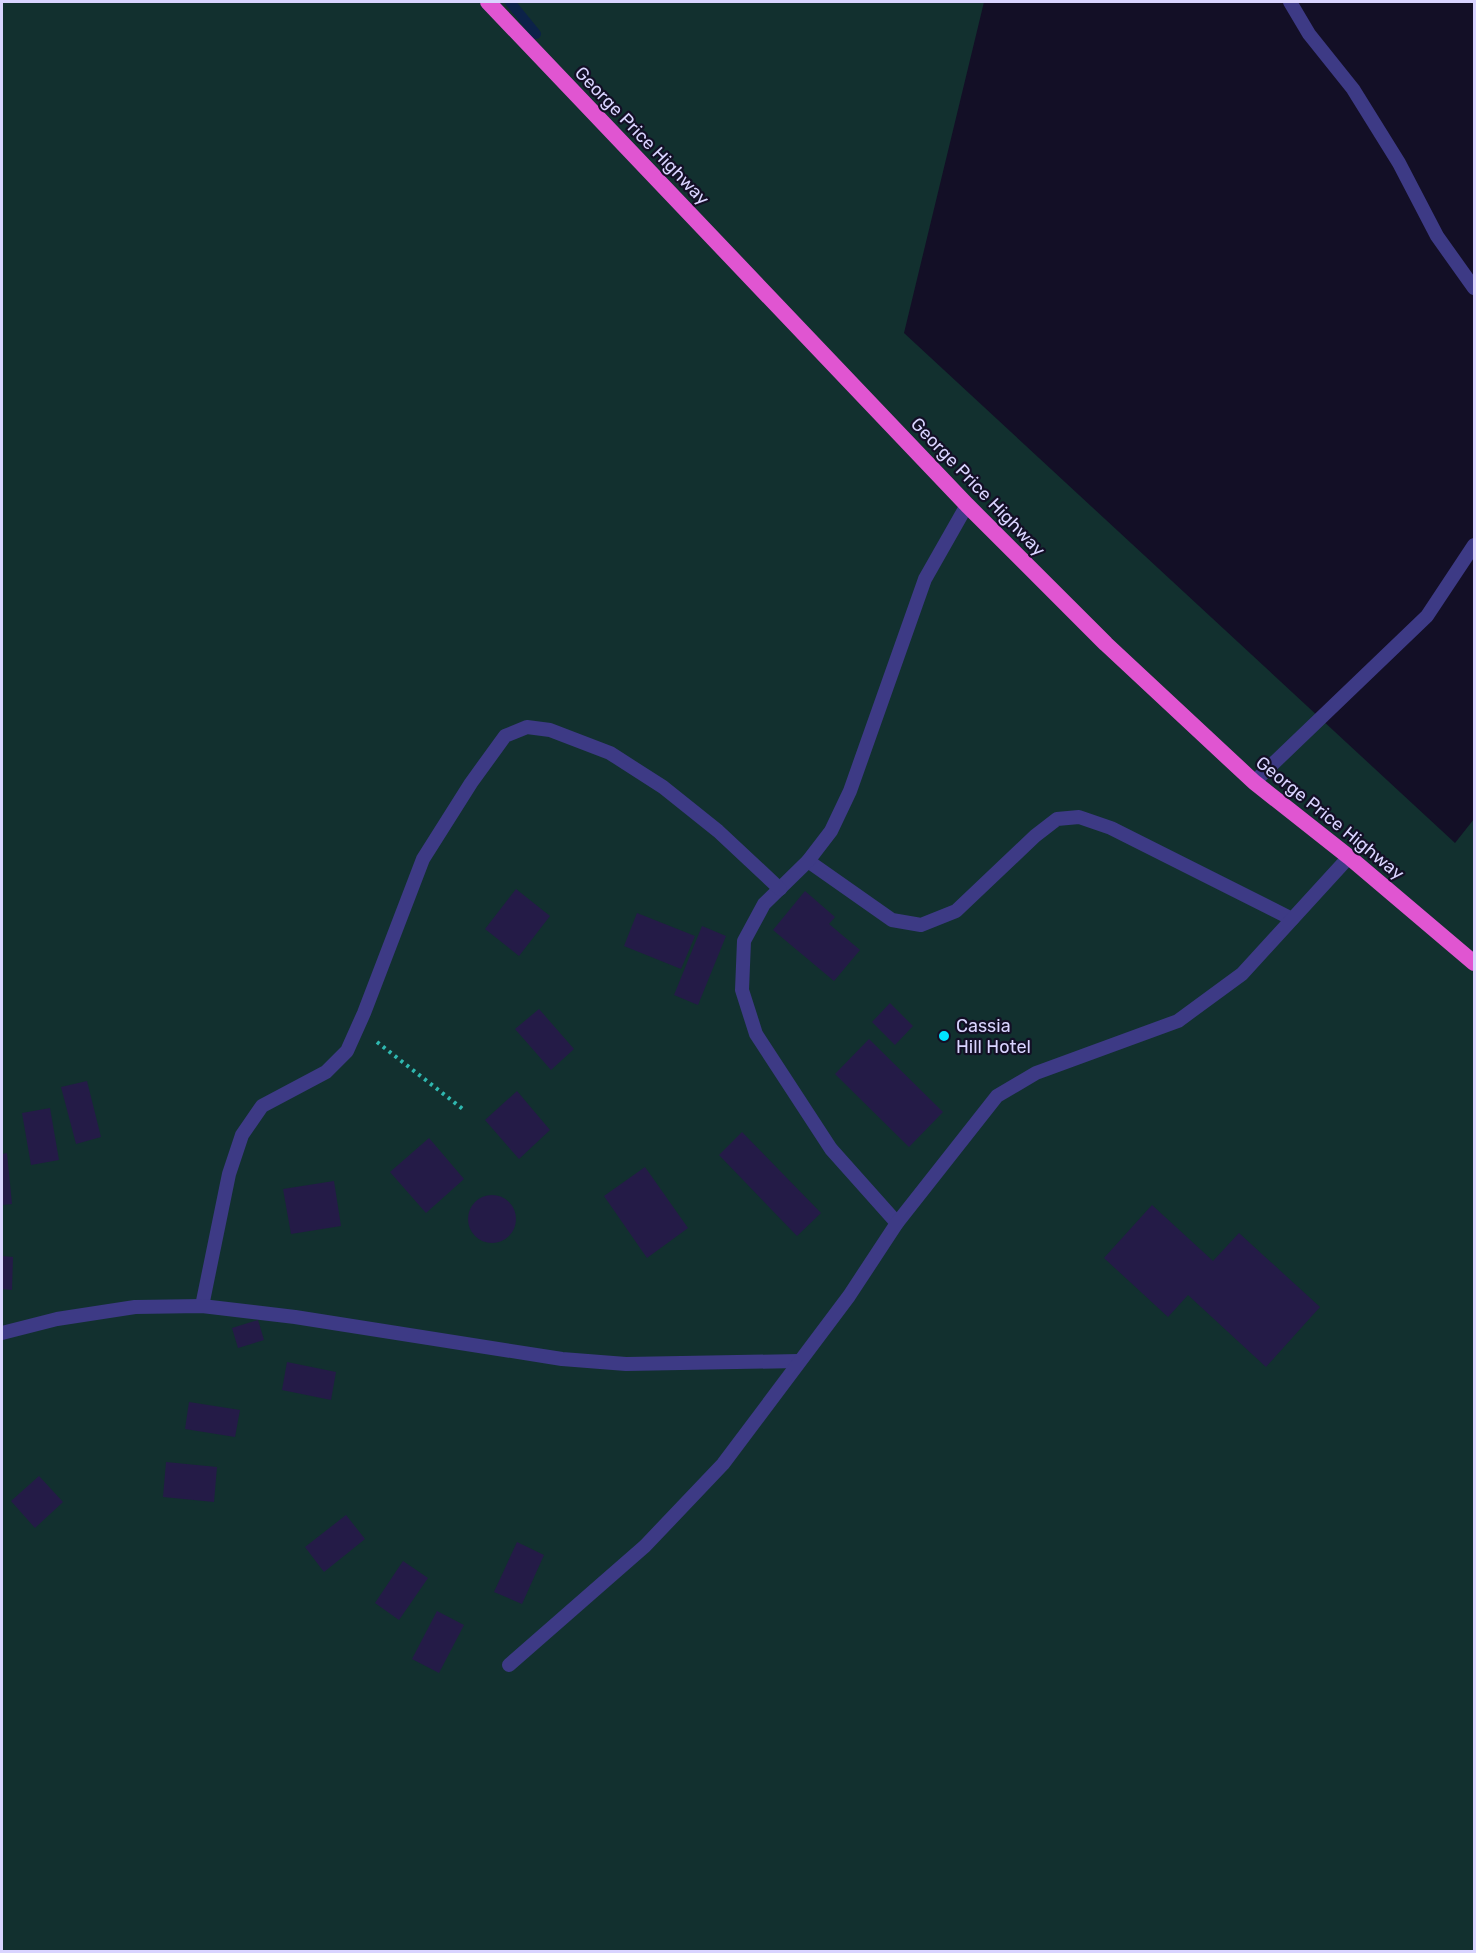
<svg xmlns="http://www.w3.org/2000/svg" width="1476" height="1953" viewBox="0 0 1476 1953" font-family="Rubik,sans-serif">
	<rect width="100%" height="100%" fill="#130f26"/>
	<polygon fill="#12302f" points="2,2 984,2 904,333 1455,843 1474,819 1474,1951 2,1952"/>
	<g fill="none" stroke-linecap="round" stroke-linejoin="round">
		<polyline stroke="#0c2248" stroke-width="10" points="510,2 536,34"/>
	</g>
	<g fill="#241b47">
		<polygon points="516,889 550,916 519,956 485,929"/>
		<polygon points="805,891 835,917 829,924 860,950 834,981 773,930"/>
		<polygon points="637,913 695,936 681,969 624,946"/>
		<polygon points="702,926 726,936 698,1005 674,995"/>
		<polygon points="890,1003 913,1026 895,1045 872,1022"/>
		<polygon points="539,1009 574,1049 551,1070 515,1029"/>
		<polygon points="869,1039 943,1112 909,1147 835,1074"/>
		<polygon points="87,1081 101,1137 76,1144 61,1087"/>
		<polygon points="517,1091 550,1130 519,1159 485,1120"/>
		<polygon points="50,1108 59,1160 31,1165 22,1113"/>
		<polygon points="742,1132 821,1213 797,1236 719,1155"/>
		<polygon points="429,1138 464,1179 426,1213 390,1172"/>
		<polygon points="7,1153 12,1204 2,1205 2,1154"/>
		<polygon points="645,1167 688,1228 647,1258 604,1196"/>
		<polygon points="334,1181 341,1226 291,1234 283,1189"/>
		<circle cx="492" cy="1219" r="24"/>
		<polygon points="1152,1205 1213,1261 1239,1233 1320,1307 1266,1367 1188,1295 1168,1317 1104,1258"/>
		<polygon points="2,1256 13,1257 12,1290 2,1289"/>
		<polygon points="258,1320 264,1340 238,1348 232,1328"/>
		<polygon points="287,1362 336,1372 331,1400 282,1390"/>
		<polygon points="189,1402 240,1410 235,1437 185,1429"/>
		<polygon points="166,1462 217,1467 214,1502 163,1497"/>
		<polygon points="39,1476 63,1502 35,1528 11,1501"/>
		<polygon points="346,1515 365,1539 324,1572 305,1547"/>
		<polygon points="517,1542 544,1555 522,1604 494,1592"/>
		<polygon points="403,1561 428,1578 399,1620 375,1603"/>
		<polygon points="437,1611 464,1625 439,1673 412,1659"/>
	</g>
	<g fill="none" stroke-linecap="round" stroke-linejoin="round">
		<polyline stroke="#2fb8b0" stroke-width="4" stroke-dasharray="3 4.5" stroke-linecap="butt" points="377,1042 464,1110"/>
		<g stroke="#3d3a85" stroke-width="14">
			<polyline points="1290,2 1309,34 1353,89 1399,163 1437,236 1474,288"/>
			<polyline points="1254,782 1427,616 1474,545"/>
			<polyline points="808,861 892,920 921,925 956,911 1035,836 1057,819 1079,817 1111,828 1292,919"/>
			<polyline points="897,1223 831,1149 756,1034 742,990 744,941 764,904 808,861 831,831 850,791 925,579 967,505"/>
			<polyline points="202,1306 229,1174 242,1135 262,1106 326,1072 347,1051 364,1013 423,859 471,783 505,736 527,727 550,730 610,753 663,787 718,831 780,889"/>
			<polyline points="2,1333 57,1319 135,1307 202,1306 295,1317 562,1359 626,1364 799,1361"/>
			<polyline points="509,1665 645,1546 723,1464 849,1296 897,1223 997,1096 1036,1073 1178,1021 1242,974 1349,857"/>
		</g>
		<polyline stroke="#e055d1" stroke-width="16" points="488,2 967,505 1106,644 1254,782 1349,857 1474,963"/>
	</g>
	<circle fill="#00e5ff" stroke="#130f26" stroke-width="2" cx="944" cy="1036" r="6"/>
	<g text-anchor="middle" stroke-width="4.5" stroke-linejoin="round" paint-order="stroke">
		<g font-size="18" fill="#d9d4ff" stroke="#130f26">
			<text transform="translate(642 136) rotate(46)" y="6">George Price Highway</text>
			<text transform="translate(978 487) rotate(46)" y="6">George Price Highway</text>
			<text transform="translate(1330 818) rotate(39)" y="6">George Price Highway</text>
		</g>
		<g font-size="18" fill="#d9d4ff" stroke="#130f26" text-anchor="start">
			<text x="956" y="1032">Cassia<tspan x="956" dy="21">Hill Hotel</tspan></text>
		</g>
	</g>
	<rect width="1476" height="1953" fill="none" stroke="#d9d4ff" stroke-width="6"/>
</svg>
